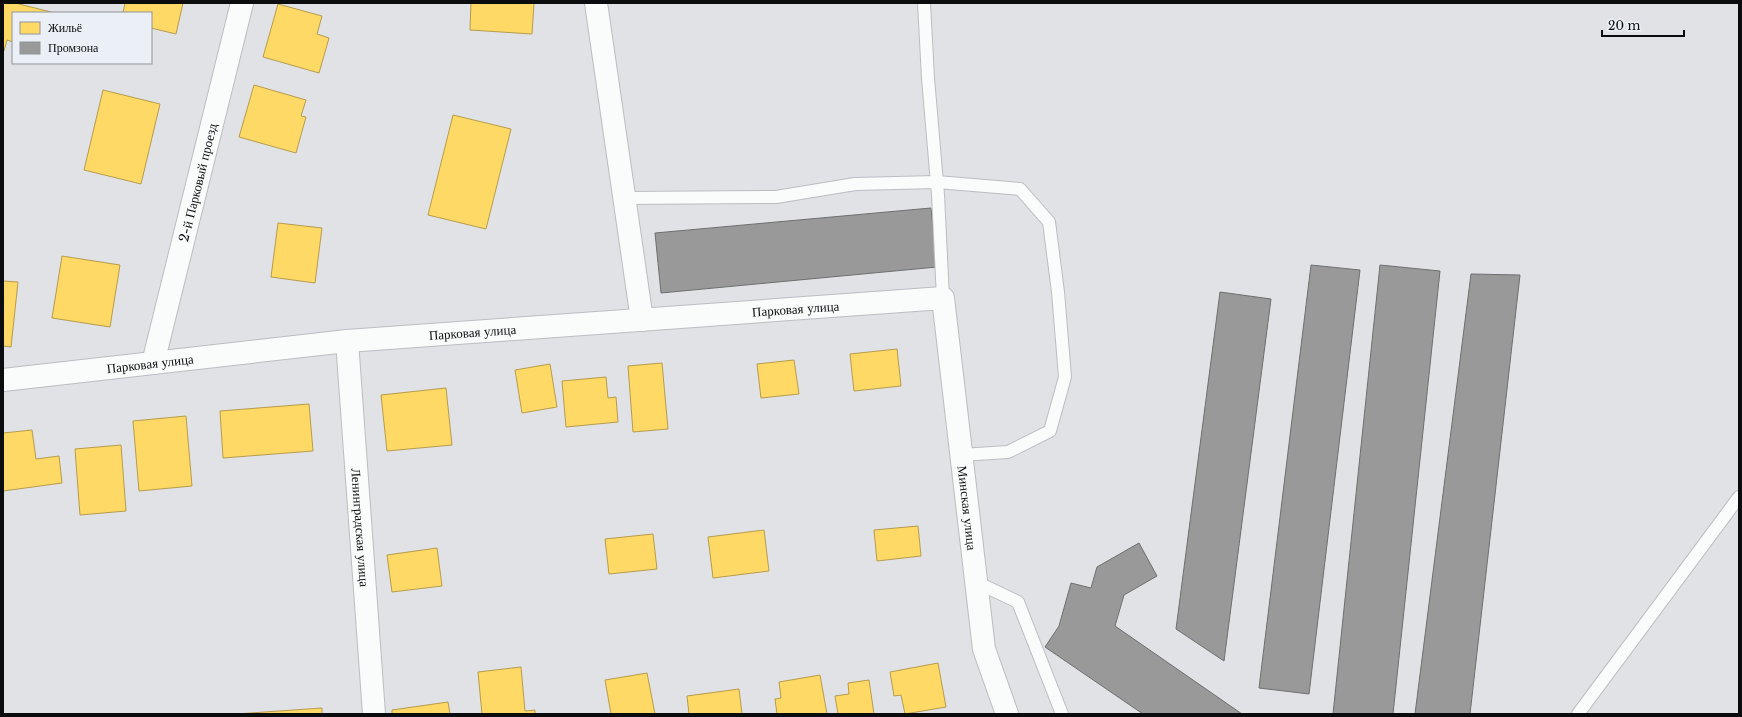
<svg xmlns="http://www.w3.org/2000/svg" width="1742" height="717" viewBox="0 0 1742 717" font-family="'Libre Baskerville',serif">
	<rect width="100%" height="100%" fill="#e0e2e6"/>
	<g fill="#ffd966" stroke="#b69c4c">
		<polygon points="3,3 15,3 55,13 13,13 13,42 7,40 4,51 3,51"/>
		<polygon points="125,3 183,3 176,34 151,28 151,13 123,13"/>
		<polygon points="471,3 534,3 532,34 470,30"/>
		<polygon points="278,4 322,16 317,34 329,38 319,73 263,57"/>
		<polygon points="254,85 306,100 301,116 306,117 296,153 239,137"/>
		<polygon points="103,90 160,104 141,184 84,170"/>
		<polygon points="453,115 511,129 486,229 428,215"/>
		<polygon points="278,223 322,228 315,283 271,277"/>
		<polygon points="62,256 120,265 110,327 52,318"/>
		<polygon points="3,281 18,282 11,347 3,346"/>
		<polygon points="897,349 901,386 854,391 850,354"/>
		<polygon points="794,360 799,394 761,398 757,364"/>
		<polygon points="662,363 668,429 633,432 628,366"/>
		<polygon points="550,364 557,407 522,413 515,370"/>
		<polygon points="606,377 608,398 616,397 618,422 566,427 562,381"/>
		<polygon points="446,388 452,445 387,451 381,395"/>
		<polygon points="309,404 313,451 223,458 220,411"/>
		<polygon points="186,416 192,486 139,491 133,421"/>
		<polygon points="32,430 36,459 59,456 62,483 3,491 3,433"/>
		<polygon points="121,445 126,511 80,515 75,449"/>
		<polygon points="918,526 921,556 877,561 874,530"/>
		<polygon points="764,530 769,571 713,578 708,537"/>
		<polygon points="653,534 657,569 609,574 605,539"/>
		<polygon points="437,548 442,586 392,592 387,555"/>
		<polygon points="938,663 946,707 905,714 901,695 894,696 890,672"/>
		<polygon points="521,667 525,711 535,710 535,714 482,714 478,672"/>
		<polygon points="647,673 655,714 611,714 605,680"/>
		<polygon points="820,675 827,714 777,714 775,699 781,698 779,682"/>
		<polygon points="869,680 874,714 838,714 835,696 849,694 848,683"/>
		<polygon points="739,689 742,714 689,714 687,696"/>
		<polygon points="448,702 450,714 392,714 392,710"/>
		<polygon points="322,708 322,714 236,714"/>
	</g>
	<g fill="#999" stroke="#6e6f6f">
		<polygon points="931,208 937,267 661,293 655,233"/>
		<polygon points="1311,265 1360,270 1309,694 1259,688"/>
		<polygon points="1380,265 1440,271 1393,714 1333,714"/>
		<polygon points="1471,274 1520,275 1470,714 1415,714"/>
		<polygon points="1220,292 1271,299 1224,661 1176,629"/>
		<polygon points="1139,543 1157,576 1124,595 1115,626 1242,714 1143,714 1045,647 1059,626 1071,583 1091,588 1097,567"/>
	</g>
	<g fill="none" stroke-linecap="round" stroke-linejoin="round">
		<g stroke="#bcbdc1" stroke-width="14">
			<g id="service">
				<polyline points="924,3 928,78 938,195 943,298"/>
				<polyline points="625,198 776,197 855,184 937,182 1020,189 1049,222 1058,292 1065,377 1050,431 1008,452 961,455"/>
				<polyline points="976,582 1018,602 1062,714"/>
				<polyline points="1578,714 1739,497"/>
			</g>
		</g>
		<g stroke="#bcbdc1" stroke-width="24">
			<g id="minor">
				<polyline points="596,3 642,320"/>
				<path id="s1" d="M347 341 374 714"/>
				<path id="s2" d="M153 363 242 3"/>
				<path id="s3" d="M3 380 347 341 943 298 984 649 1007 714"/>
			</g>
		</g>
		<use href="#service" stroke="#fafbfb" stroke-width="12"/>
		<use href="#minor" stroke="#fafbfb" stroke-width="22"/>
	</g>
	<g text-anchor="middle" stroke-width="4" stroke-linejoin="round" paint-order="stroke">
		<g font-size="13" fill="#0b0c0e" stroke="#ebeff6">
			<text dy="5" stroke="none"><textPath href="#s2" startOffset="186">2-й Парковый проезд</textPath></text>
			<text dy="5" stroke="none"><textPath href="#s3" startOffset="796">Парковая улица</textPath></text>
			<text dy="5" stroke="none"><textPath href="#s3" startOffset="472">Парковая улица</textPath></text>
			<text dy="5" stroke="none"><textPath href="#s3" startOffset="148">Парковая улица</textPath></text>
			<text dy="5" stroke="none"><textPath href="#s3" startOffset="1155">Минская улица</textPath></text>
			<text dy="5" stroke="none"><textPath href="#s1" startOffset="187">Ленинградская улица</textPath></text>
		</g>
	</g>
	<rect width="1742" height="717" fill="none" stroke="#0b0c0e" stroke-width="8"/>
	<rect x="12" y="12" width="140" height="52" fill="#ebeff6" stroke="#919499"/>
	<rect x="20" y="22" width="20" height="12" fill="#ffd966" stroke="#919499"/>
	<text x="48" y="32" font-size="12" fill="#0b0c0e">Жильё</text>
	<rect x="20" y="42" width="20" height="12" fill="#999999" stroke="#919499"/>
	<text x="48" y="52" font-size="12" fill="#0b0c0e">Промзона</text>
	<path d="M1602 30v6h82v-6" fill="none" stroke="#0b0c0e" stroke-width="2"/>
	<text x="1608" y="30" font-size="12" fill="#0b0c0e" stroke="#ebeff6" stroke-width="3" paint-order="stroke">20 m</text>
</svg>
